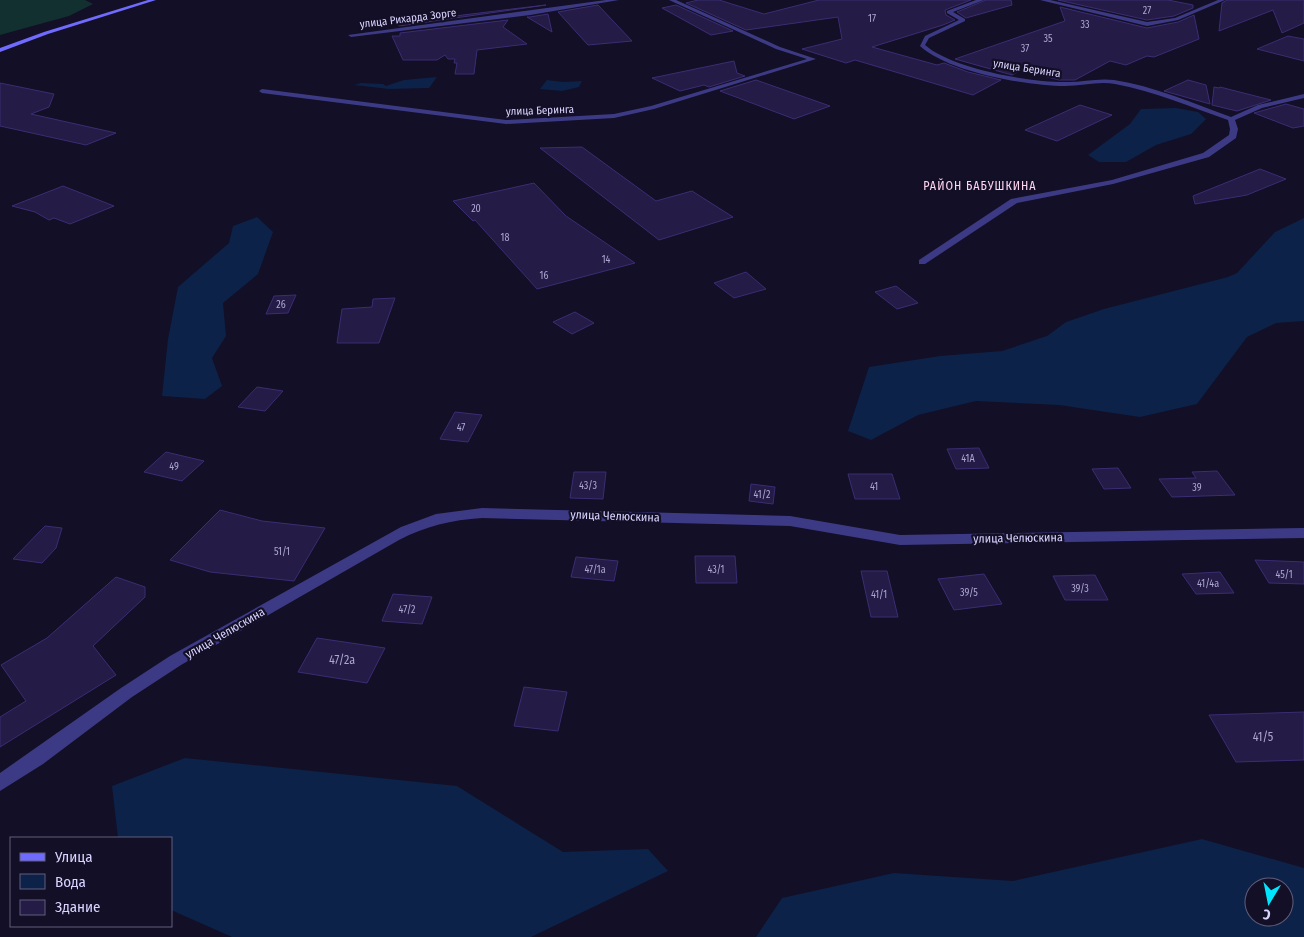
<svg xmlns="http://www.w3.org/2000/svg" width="1304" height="937" viewBox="0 0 1304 937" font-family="'Fira Sans Condensed',sans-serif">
	<rect width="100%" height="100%" fill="#130f26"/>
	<polygon fill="#12302f" points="0,0 85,0 93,4 69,16 0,35"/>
	<g fill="#0c2248" fill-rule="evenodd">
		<polygon points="437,77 429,88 389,89 354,85 361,83 383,84 386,86 404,80"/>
		<polygon points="547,80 563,82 582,81 579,87 562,91 540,89"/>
		<polygon points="1176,108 1198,112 1206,119 1191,134 1156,145 1126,162 1099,162 1088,155 1130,124 1141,109"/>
		<polygon points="257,217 273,232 258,274 223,303 226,336 212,358 222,386 205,399 162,396 168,339 178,287 229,243 233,226"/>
		<polygon points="1304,218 1304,321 1276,323 1247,337 1197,404 1140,417 1059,405 976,401 918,415 871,440 848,431 869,367 940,356 1002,351 1047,336 1066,322 1104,309 1228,277 1237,273 1275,232"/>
		<polygon points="185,758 457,786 563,852 648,849 668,871 531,937 232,937 171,910 171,838 118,838 112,786"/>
		<path d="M1202 839 1304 868V937H756L782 898 894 873 1013 881ZM1254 887H1284V917H1254Z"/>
	</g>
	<g fill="#241b47" stroke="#3b2d73">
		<polygon points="698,0 719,0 764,14 819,0 971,0 945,10 946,15 955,20 943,25 872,47 937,65 944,63 968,72 1001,80 973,95 855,60 846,63 802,49 842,39 838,17 746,30 686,3"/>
		<polygon points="986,0 1011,0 1012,5 966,18 957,12"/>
		<polygon points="1058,0 1168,0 1193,5 1193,8 1174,16 1147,20"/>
		<polygon points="1227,0 1304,0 1304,23 1282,33 1273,10 1219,31 1222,3"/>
		<polygon points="546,5 399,26 398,23 512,9"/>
		<polygon points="598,5 632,41 588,45 558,12"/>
		<polygon points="676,5 733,31 711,35 662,8"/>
		<polygon points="1060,7 1147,28 1178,22 1194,15 1199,39 1154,57 1147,56 1126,65 1110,61 1075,80 1059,80 1021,70 1012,75 955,59 1065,21"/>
		<polygon points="548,14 552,32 527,17 530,17"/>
		<polygon points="508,20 503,27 527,44 477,50 474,74 455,74 457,63 454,63 455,59 448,59 445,55 437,60 403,60 392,36 400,36 400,33"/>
		<polygon points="1288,36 1304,39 1304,61 1257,49"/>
		<polygon points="734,61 737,73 745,76 709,87 704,85 680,91 652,78"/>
		<polygon points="756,80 830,106 794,119 720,91"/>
		<polygon points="1188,80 1206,85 1210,104 1164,91"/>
		<polygon points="0,83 54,94 49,107 31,114 116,133 86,145 0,126"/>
		<polygon points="1214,87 1219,88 1220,87 1271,100 1237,111 1212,105"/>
		<polygon points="1286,104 1304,109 1304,126 1293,128 1254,113"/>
		<polygon points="1080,105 1112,115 1057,141 1025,130"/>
		<polygon points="582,147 656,201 692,191 733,217 659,240 540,148"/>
		<polygon points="1260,169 1286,179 1247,195 1195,204 1193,196"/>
		<polygon points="534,183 566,216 635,263 537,289 475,220 473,221 453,201"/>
		<polygon points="63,186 114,206 70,224 54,218 49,220 35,212 12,206"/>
		<polygon points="746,272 766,289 734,298 714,283"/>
		<polygon points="896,286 918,303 897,309 875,292"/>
		<polygon points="296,295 288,313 266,314 274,296"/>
		<polygon points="395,298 379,343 337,343 342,309 372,307 373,299"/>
		<polygon points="575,312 594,323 572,334 553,322"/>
		<polygon points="257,387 283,391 265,411 238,407"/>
		<polygon points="455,412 482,415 468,442 440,439"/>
		<polygon points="979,448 989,468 956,469 947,449"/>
		<polygon points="166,452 204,461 182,481 144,472"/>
		<polygon points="1118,468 1131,488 1104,489 1092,469"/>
		<polygon points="1217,471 1235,495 1172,497 1159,479 1196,478 1192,472"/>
		<polygon points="574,472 606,472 603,499 570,498"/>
		<polygon points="848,474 892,474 900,499 855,499"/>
		<polygon points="751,484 775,487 773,504 749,501"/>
		<polygon points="220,510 262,521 325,528 294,581 210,572 170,560"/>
		<polygon points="45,526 62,528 56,548 42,563 13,559"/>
		<polygon points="695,556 735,556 737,583 696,583"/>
		<polygon points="576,557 618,561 614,581 571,577"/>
		<polygon points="1255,560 1304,562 1304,584 1269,583"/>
		<polygon points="861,571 887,571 898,617 871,617"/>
		<polygon points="1220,572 1234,593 1196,594 1182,574"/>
		<polygon points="984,574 1002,604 954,610 938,579"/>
		<polygon points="1095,575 1108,600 1065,600 1053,576"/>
		<polygon points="116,577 145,587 145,597 93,646 116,675 0,747 0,717 26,701 1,665 47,638"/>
		<polygon points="393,594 432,597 422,624 382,621"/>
		<polygon points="317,638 385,648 367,683 298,672"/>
		<polygon points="524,687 567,692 558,731 514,726"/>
		<polygon points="1304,712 1304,760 1236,762 1209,715"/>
	</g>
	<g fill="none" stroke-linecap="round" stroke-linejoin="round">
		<g fill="#3d3a85" fill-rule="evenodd">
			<polygon points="606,0 619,0 530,15 351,37 348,35"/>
			<polygon points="669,0 676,0 780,47 816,59 654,109 614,118 506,124 262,93 259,91 262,89 506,120 614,114 651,106 807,59 776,49"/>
			<path d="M976 0H984L953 12 965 19V21L929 38 925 45C952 69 1032 83 1068 82 1083 82 1098 78 1114 80 1153 86 1193 103 1231 117L1258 105 1304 94V98L1262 108 1235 120 1238 129 1236 138 1209 157 1113 184 1017 203 925 264H919V260L1011 199 1112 180 1203 153 1229 135 1230 129 1228 120C1191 107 1153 91 1115 84 1099 81 1082 86 1065 86 1027 86 948 72 920 46L925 36 959 20 947 13V11Z"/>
			<polygon points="1040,0 1050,0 1147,22 1175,18 1218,0 1225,0 1178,20 1147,26"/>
			<path d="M482 508 790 516 900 535 1304 528V538L900 545 790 526 482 518C451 520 426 526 399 540L181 665 132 697 43 764 0 791V773L121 688 170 656 401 527 436 514Z"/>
		</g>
		<polygon fill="#6f6bff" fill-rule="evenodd" points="148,0 156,0 48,34 0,52 0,48 44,32"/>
	</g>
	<g text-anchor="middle" stroke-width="4.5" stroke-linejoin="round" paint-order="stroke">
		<g font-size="10" fill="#aca6d1">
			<text x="1147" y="14">27</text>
			<text x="872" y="22">17</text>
			<text x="1085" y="28">33</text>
			<text x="1048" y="42">35</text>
			<text x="1025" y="52">37</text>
			<text x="476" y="212">20</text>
			<text x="505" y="241">18</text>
			<text x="606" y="263">14</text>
			<text x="544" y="279">16</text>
			<text x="281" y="308">26</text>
			<text x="461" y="431">47</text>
			<text x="968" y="462">41А</text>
			<text x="174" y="470">49</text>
			<text x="588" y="489">43/3</text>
			<text x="874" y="490">41</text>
			<text x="1197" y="491">39</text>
			<text x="762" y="498">41/2</text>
			<text x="282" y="555">51/1</text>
			<text x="595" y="573">47/1а</text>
			<text x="716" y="573">43/1</text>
			<text x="1284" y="578">45/1</text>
			<text x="1208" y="587">41/4а</text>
			<text x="1080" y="592">39/3</text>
			<text x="969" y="596">39/5</text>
			<text x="879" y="598">41/1</text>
			<text x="407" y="613">47/2</text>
		</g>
		<g font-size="11" fill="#d9d4ff" stroke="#130f26">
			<text transform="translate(408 18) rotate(-7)" y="4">улица Рихарда Зорге</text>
			<text transform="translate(1027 68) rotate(9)" y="4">улица Беринга</text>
			<text transform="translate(540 110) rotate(-2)" y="4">улица Беринга</text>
		</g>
		<g font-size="12" letter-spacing="1" fill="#ffd6f0" stroke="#130f26">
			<text x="980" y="190">РАЙОН БАБУШКИНА</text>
		</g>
		<g font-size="12" fill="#d9d4ff" stroke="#130f26">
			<text transform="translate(615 516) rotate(2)" y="4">улица Челюскина</text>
			<text transform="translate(1018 538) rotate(-1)" y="4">улица Челюскина</text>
			<text transform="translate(225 633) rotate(-30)" y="4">улица Челюскина</text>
		</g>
		<g font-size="12" fill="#aca6d1">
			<text x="342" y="664">47/2а</text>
			<text x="1263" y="741">41/5</text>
		</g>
	</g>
	<rect x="10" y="837" width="162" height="90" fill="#130f26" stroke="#625e7d"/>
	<rect x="20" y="853" width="25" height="8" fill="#6f6bff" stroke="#625e7d"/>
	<text x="55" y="862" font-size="15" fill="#d9d4ff">Улица</text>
	<rect x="20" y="874" width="25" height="15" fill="#0c2248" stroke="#625e7d"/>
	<text x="55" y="887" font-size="15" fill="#d9d4ff">Вода</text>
	<rect x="20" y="900" width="25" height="15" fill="#241b47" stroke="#625e7d"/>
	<text x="55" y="912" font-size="15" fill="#d9d4ff">Здание</text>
	<g transform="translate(1269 902) rotate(190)"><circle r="24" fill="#130f26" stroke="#625e7d"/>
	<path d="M0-4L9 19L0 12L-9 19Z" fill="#00e5ff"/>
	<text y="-8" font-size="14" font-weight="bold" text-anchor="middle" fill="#d9d4ff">С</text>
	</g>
</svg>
